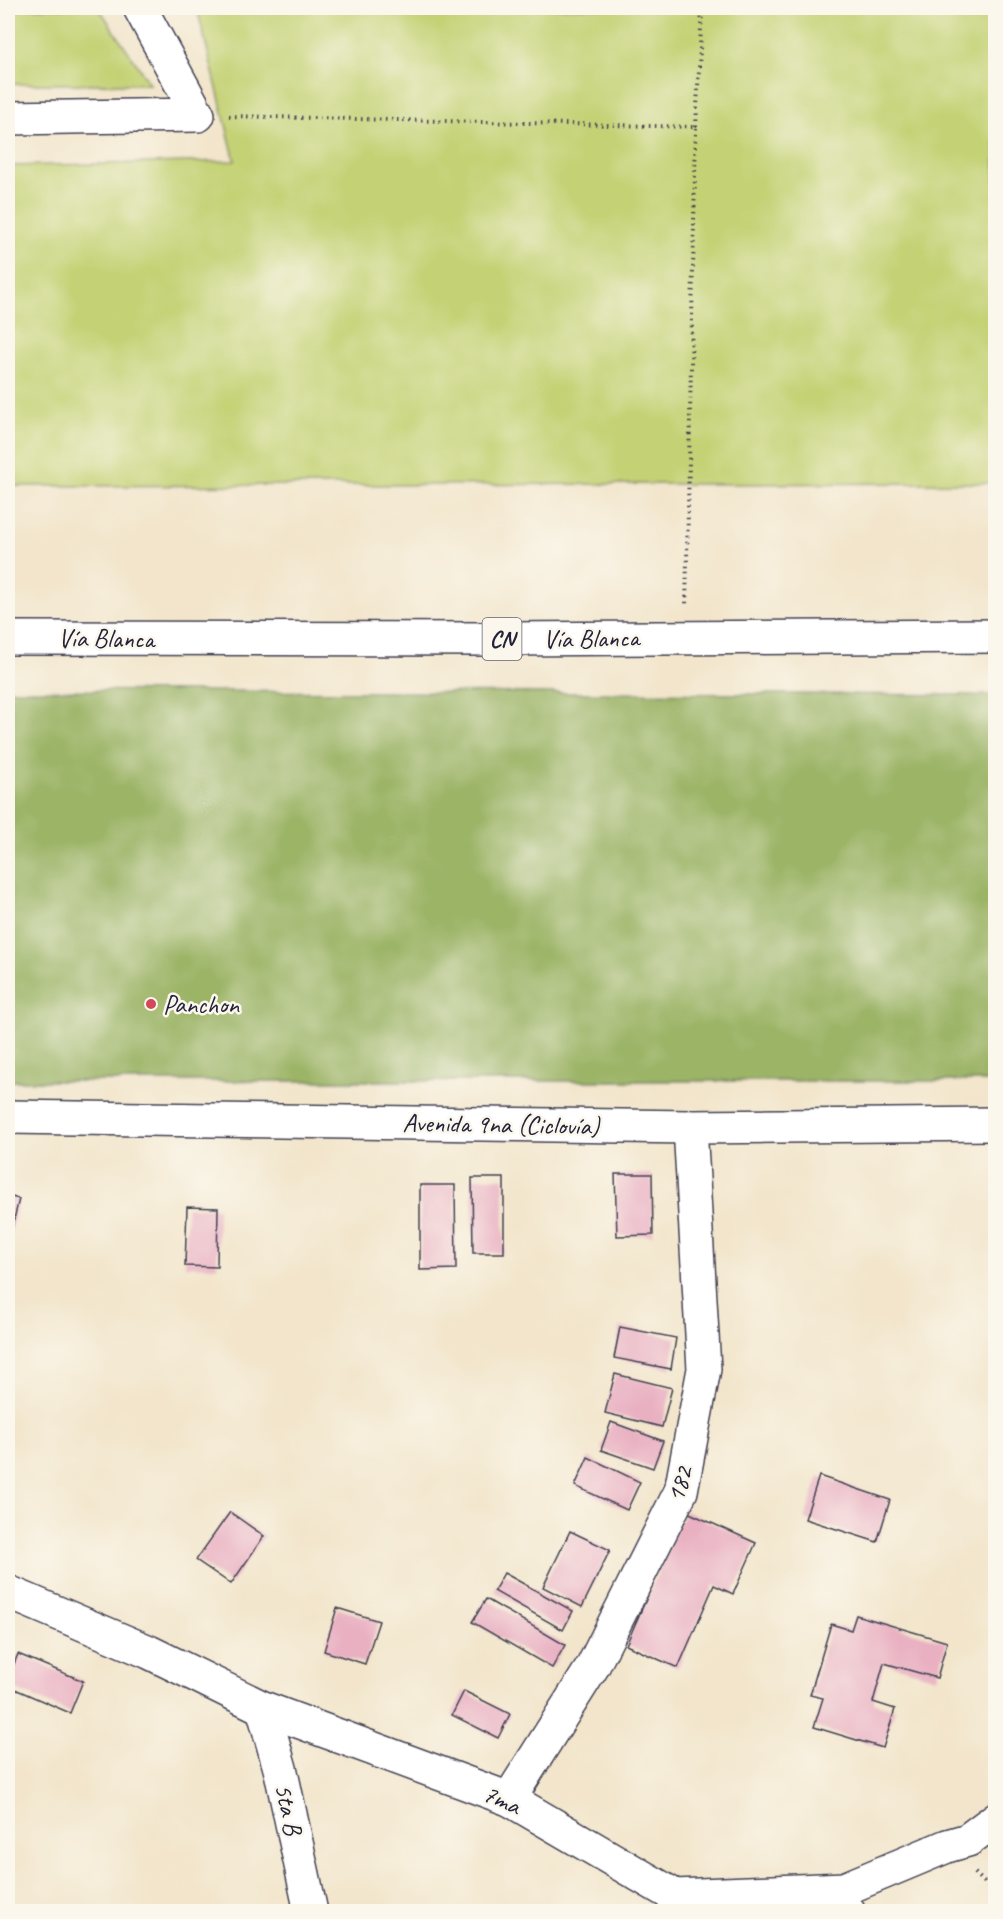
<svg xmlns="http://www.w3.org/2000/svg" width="1003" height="1919" viewBox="0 0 1003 1919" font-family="Caveat,sans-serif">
	<rect width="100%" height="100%" fill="#fbf7ec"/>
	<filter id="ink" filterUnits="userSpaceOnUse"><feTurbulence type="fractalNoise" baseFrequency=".0167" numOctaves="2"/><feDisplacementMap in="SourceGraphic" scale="12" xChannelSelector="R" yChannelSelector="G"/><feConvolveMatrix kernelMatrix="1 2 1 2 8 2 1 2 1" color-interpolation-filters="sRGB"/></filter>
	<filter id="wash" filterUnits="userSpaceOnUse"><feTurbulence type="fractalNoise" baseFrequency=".008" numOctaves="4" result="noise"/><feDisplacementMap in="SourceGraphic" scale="24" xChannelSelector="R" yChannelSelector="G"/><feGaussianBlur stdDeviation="1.35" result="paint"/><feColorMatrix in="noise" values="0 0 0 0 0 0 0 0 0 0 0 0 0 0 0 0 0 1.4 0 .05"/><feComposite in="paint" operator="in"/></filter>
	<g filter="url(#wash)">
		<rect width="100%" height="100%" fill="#f2e5cb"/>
		<g fill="#c4d274" stroke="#737a58" stroke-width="1.5">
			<polygon points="8,8 99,8 150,84 8,84"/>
			<polygon points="197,8 995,8 995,483 8,486 8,166 235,161"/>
		</g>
		<polygon fill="#9bb466" stroke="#5e6b50" stroke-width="1.5" points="8,690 995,695 995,1081 8,1081"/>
		<g id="blocks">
			<g fill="#e9b0c2">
				<polygon points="615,1174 652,1174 653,1235 617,1236"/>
				<polygon points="472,1178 504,1178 504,1253 473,1253"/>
				<polygon points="420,1185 455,1185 456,1269 420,1270"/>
				<polygon points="8,1196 19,1199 8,1244"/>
				<polygon points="187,1207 218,1208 217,1267 185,1266"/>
				<polygon points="620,1327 676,1338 671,1369 614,1358"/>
				<polygon points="615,1374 672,1388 662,1427 605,1413"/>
				<polygon points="611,1422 663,1441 653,1468 601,1450"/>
				<polygon points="588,1457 640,1482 627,1510 575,1486"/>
				<polygon points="819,1476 890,1500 877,1542 805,1519"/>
				<polygon points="685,1511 756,1543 733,1594 714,1585 678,1668 626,1645"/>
				<polygon points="230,1512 264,1536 231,1584 196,1560"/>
				<polygon points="570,1531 610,1550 582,1607 543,1587"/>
				<polygon points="504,1573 573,1611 563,1630 494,1591"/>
				<polygon points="486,1599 565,1645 552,1668 472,1622"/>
				<polygon points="337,1608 379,1621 365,1664 324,1651"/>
				<polygon points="856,1615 947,1642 937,1678 884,1663 873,1702 895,1709 883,1748 814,1727 823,1698 810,1695 831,1624 851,1630"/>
				<polygon points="18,1654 83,1681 70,1713 8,1686 8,1679"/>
				<polygon points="464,1691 510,1714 498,1738 452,1715"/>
			</g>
		</g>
	</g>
	<g filter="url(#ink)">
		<use href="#blocks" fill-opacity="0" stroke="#413f51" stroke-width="1.5"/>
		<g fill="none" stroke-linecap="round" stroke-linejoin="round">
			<g stroke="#413f51" stroke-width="21">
				<polyline id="service" points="844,1889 857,1912"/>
			</g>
			<g stroke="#413f51" stroke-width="36">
				<g id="minor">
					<polyline points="8,118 198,115 140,8"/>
					<polyline points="8,1117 690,1127 996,1124"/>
					<polyline points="8,1592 149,1652 263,1708 509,1799 675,1896 844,1889 947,1846 968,1840 996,1819"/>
					<polyline points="263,1708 281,1772 311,1912"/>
					<polyline points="509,1799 593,1666 681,1491 704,1369 690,1127"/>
				</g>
			</g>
			<g stroke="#413f51" stroke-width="36">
				<polyline id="trunk" points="8,638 505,639 996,636"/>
			</g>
			<g stroke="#413f51" stroke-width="4" stroke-dasharray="1.5 4.5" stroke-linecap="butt">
				<polyline points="229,116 696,127 686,606"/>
				<polyline points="696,127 702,8"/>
				<polyline points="975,1873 996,1894"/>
			</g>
			<use href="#service" stroke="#fff" stroke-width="18"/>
			<use href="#minor" stroke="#fff" stroke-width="33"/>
			<use href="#trunk" stroke="#fff" stroke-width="33"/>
		</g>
	</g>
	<circle fill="#d1495b" stroke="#fbf7ec" stroke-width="2" cx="151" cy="1004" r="6"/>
	<g text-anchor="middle" stroke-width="5" stroke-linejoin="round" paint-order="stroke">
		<rect fill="#fbf7ec" stroke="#636270" stroke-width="1.5" x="482.5" y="618" width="39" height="42" rx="4.5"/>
		<g font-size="24" font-weight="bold" fill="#22223b">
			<text x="502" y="647">CN</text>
		</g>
		<g font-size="26" fill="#22223b" stroke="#fbf7ec">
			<text x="106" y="647">Vía Blanca</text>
			<text transform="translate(591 638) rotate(-1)" y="9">Vía Blanca</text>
			<text transform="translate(501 1124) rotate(1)" y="9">Avenida 9na (Ciclovía)</text>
			<text transform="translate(679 1484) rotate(-73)" y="9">182</text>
			<text transform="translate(502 1799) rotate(24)" y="9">7ma</text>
			<text transform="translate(289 1809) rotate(78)" y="9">5ta B</text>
		</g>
		<g font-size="26" fill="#22223b" stroke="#fbf7ec" text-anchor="start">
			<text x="163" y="1013">Panchon</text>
		</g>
	</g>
	<rect width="1003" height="1919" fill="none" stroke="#fbf7ec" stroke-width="30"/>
</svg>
